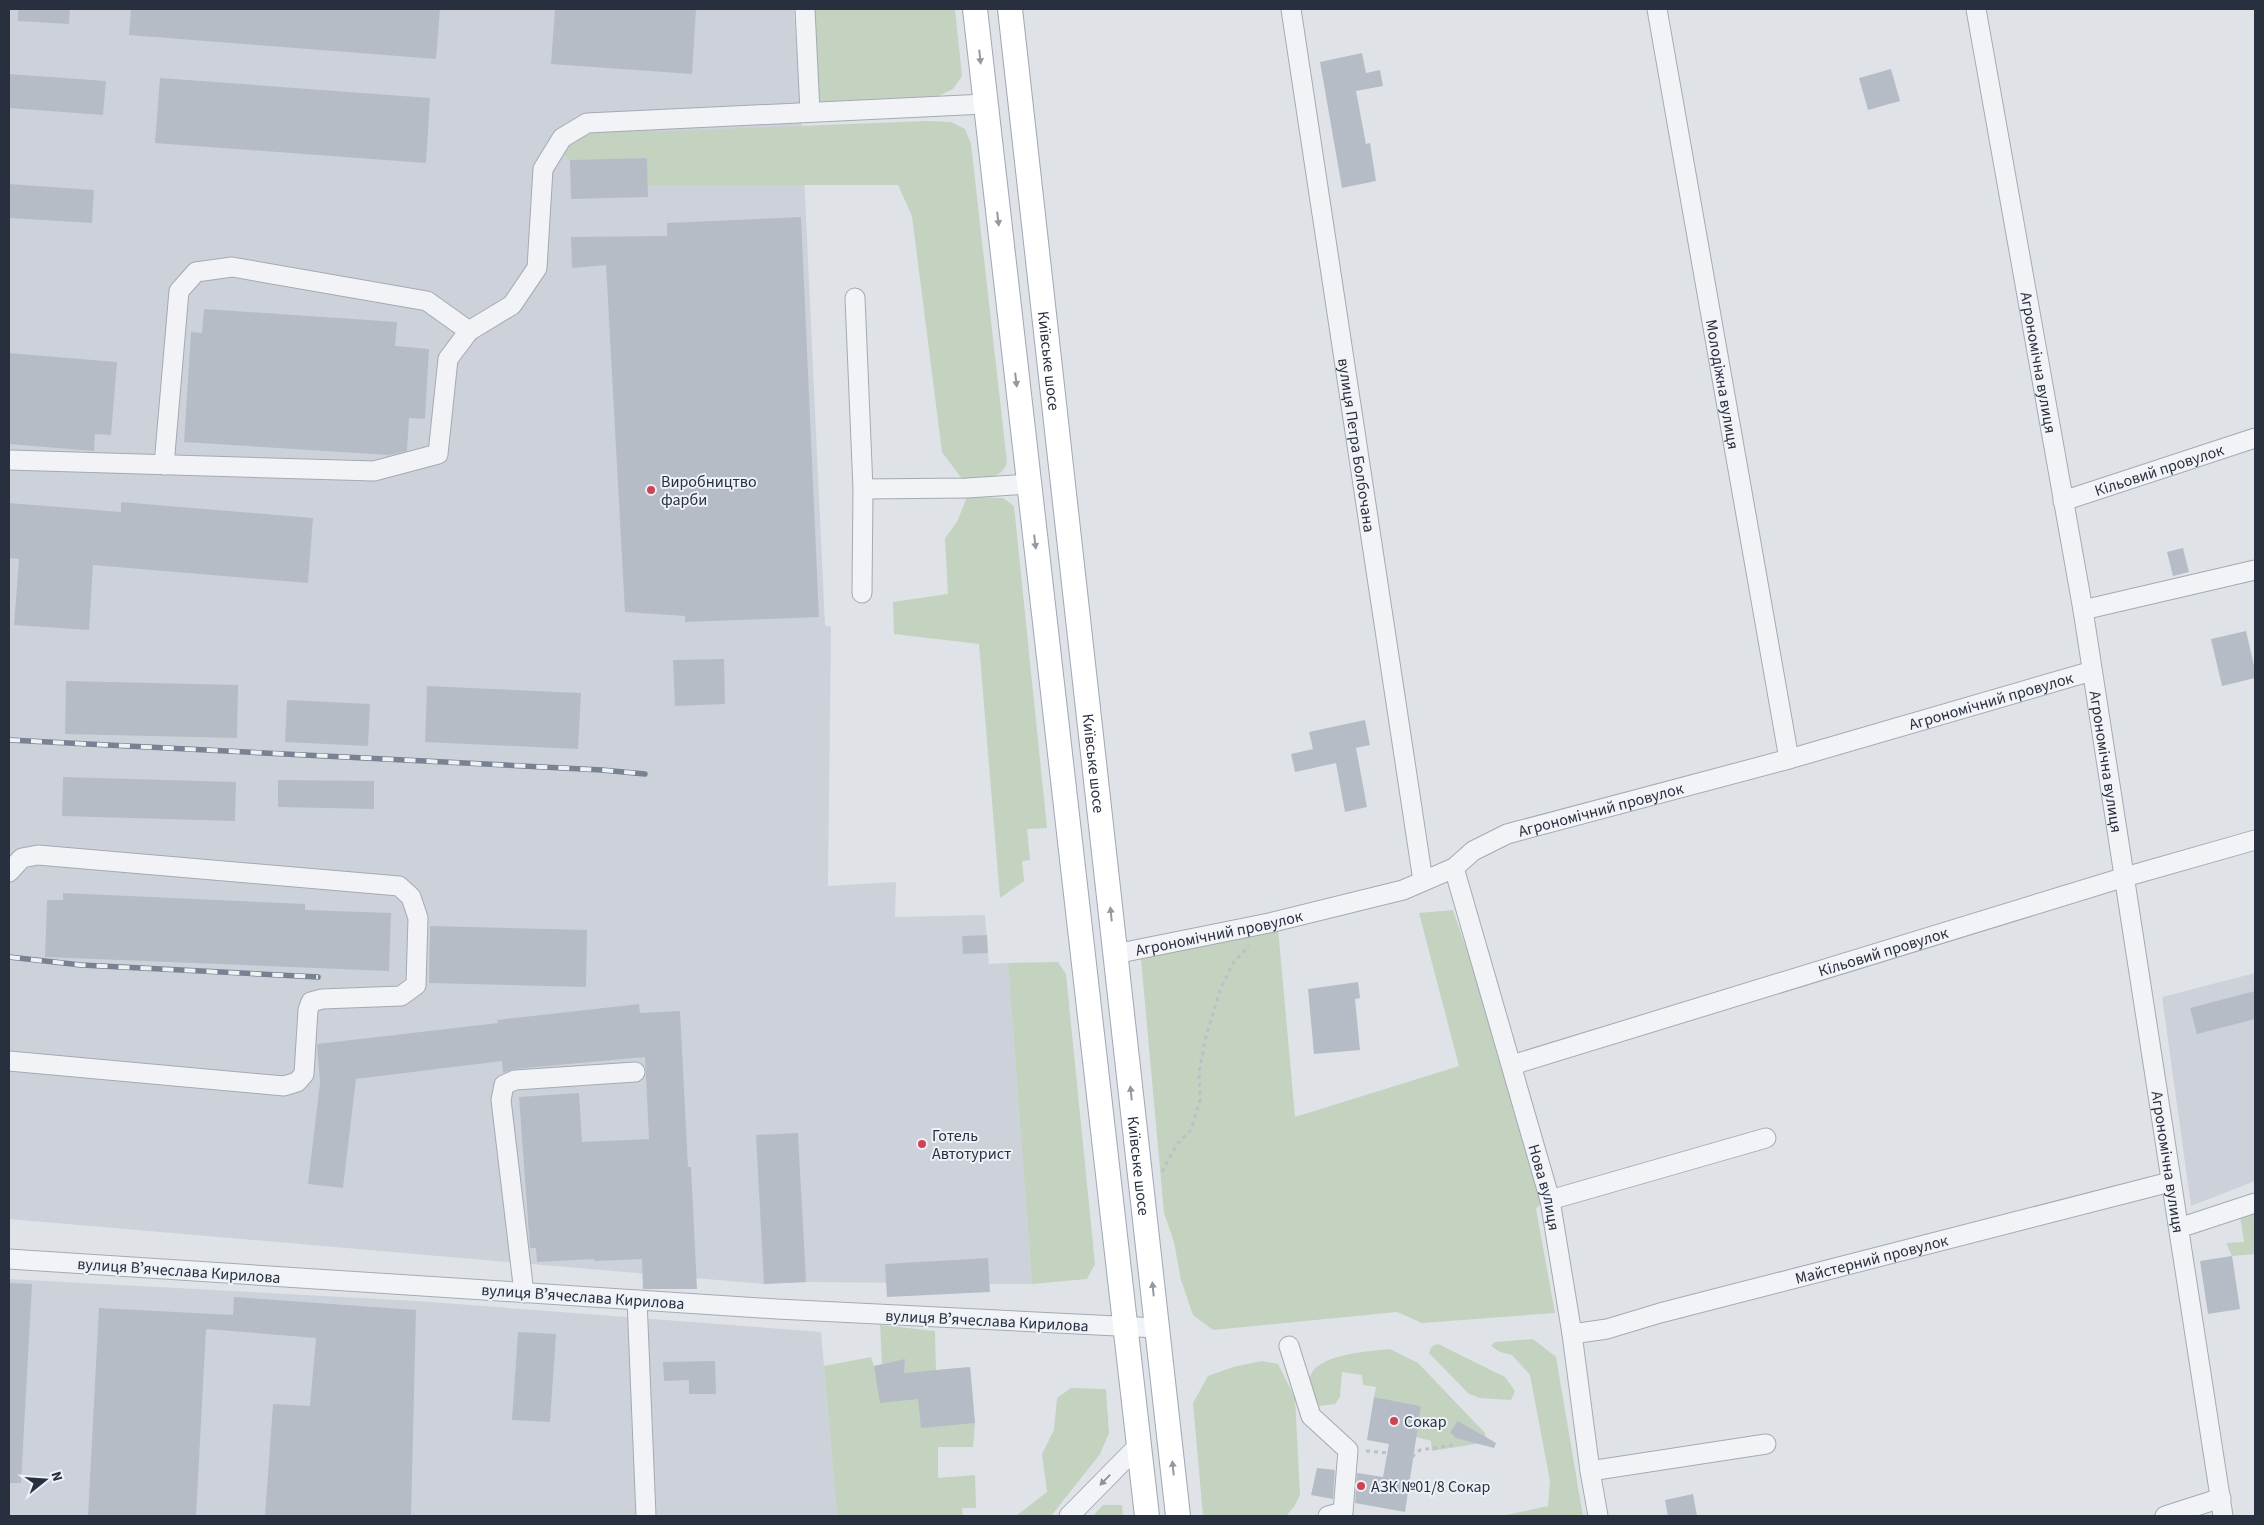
<svg xmlns="http://www.w3.org/2000/svg" width="2264" height="1525" viewBox="0 0 2264 1525" font-family="'Source Sans 3',sans-serif">
	<rect width="100%" height="100%" fill="#dfe3e8"/>
	<g fill="#cdd2da">
		<polygon points="9,9 794,9 801,110 825,625 831,627 828,886 896,882 895,917 985,915 989,964 1008,963 1032,1284 806,1282 764,1284 9,1219"/>
		<polygon points="2255,973 2255,1181 2191,1206 2162,997"/>
		<polygon points="9,1279 418,1301 821,1332 837,1516 9,1516"/>
	</g>
	<g fill="#c4d2c0">
		<polygon points="811,9 955,9 962,76 953,89 938,96 820,102 815,71"/>
		<path d="M926 121 951 122 965 129 971 144 1007 462C1001 482 979 478 962 479L942 452 912 216 898 185H648L647 158 570 160 563 154 581 135 616 131H673Z"/>
		<polygon points="967,497 1003,498 1014,506 1047,828 1027,829 1030,860 1022,861 1024,881 1000,898 979,644 894,634 893,602 948,594 945,538 957,522"/>
		<polygon points="1453,910 1508,1070 1544,1200 1536,1209 1555,1313 1422,1323 1397,1312 1213,1330 1193,1315 1181,1280 1174,1242 1164,1213 1141,959 1278,928 1295,1117 1459,1066 1419,913"/>
		<polygon points="1058,962 1066,974 1095,1264 1087,1279 1032,1284 1008,963"/>
		<polygon points="2255,1210 2255,1254 2232,1256 2226,1243 2244,1242 2240,1215"/>
		<polygon points="880,1325 935,1331 936,1370 970,1367 975,1423 973,1447 938,1447 938,1478 975,1475 976,1508 962,1508 963,1516 837,1516 824,1366 871,1357 874,1366 882,1364"/>
		<polygon points="1533,1339 1556,1357 1583,1516 1502,1516 1548,1506 1550,1481 1530,1375 1512,1355 1500,1352 1491,1346 1495,1342"/>
		<polygon points="1438,1344 1505,1377 1515,1391 1511,1400 1480,1398 1469,1394 1429,1353 1432,1346"/>
		<path d="M1390 1349 1418 1363 1485 1433 1487 1442 1432 1451 1431 1441 1416 1437 1421 1406 1374 1397 1376 1387 1363 1385 1362 1375 1342 1372 1340 1397 1335 1404 1319 1406C1315 1398 1310 1388 1310 1379 1313 1354 1371 1351 1390 1349Z"/>
		<polygon points="1262,1361 1278,1364 1295,1398 1300,1495 1294,1507 1286,1516 1203,1516 1193,1403 1208,1376 1233,1367"/>
		<polygon points="1071,1388 1106,1389 1109,1433 1100,1454 1051,1516 1016,1516 1047,1492 1042,1454 1054,1430 1057,1398"/>
		<polygon points="1103,1505 1122,1505 1123,1516 1093,1516"/>
	</g>
	<g fill="#b6bcc5">
		<polygon points="18,9 70,9 69,24 18,21"/>
		<polygon points="131,9 440,9 436,59 129,35"/>
		<polygon points="555,9 696,9 692,74 551,64"/>
		<polygon points="1362,53 1366,73 1380,70 1383,86 1356,91 1366,144 1370,143 1376,181 1342,188 1320,62"/>
		<polygon points="1891,69 1900,101 1868,110 1859,78"/>
		<polygon points="9,74 106,81 103,115 9,108"/>
		<polygon points="160,78 430,98 426,163 155,143"/>
		<polygon points="647,158 648,197 571,199 570,160"/>
		<polygon points="9,184 94,190 92,223 9,218"/>
		<polygon points="801,217 819,617 685,622 685,616 625,612 606,265 572,268 571,237 667,236 667,223"/>
		<polygon points="204,309 397,322 395,346 429,349 425,419 409,418 407,451 389,455 184,442 191,332 202,333"/>
		<polygon points="9,353 117,362 111,435 95,434 94,451 9,444"/>
		<polygon points="121,502 313,518 308,583 93,565 89,630 14,625 19,559 9,558 9,503 121,512"/>
		<polygon points="2183,548 2189,572 2173,576 2167,552"/>
		<polygon points="2246,631 2255,670 2255,678 2222,686 2211,639"/>
		<polygon points="724,659 725,704 675,706 673,660"/>
		<polygon points="66,681 238,685 237,738 65,734"/>
		<polygon points="427,686 581,693 578,749 425,742"/>
		<polygon points="287,700 370,704 368,746 285,742"/>
		<polygon points="1365,720 1370,745 1356,748 1367,807 1345,812 1336,763 1295,772 1291,754 1313,749 1309,732"/>
		<polygon points="63,777 236,782 235,821 62,816"/>
		<polygon points="278,780 374,781 374,809 278,807"/>
		<polygon points="63,893 305,904 305,910 391,913 389,971 45,957 47,900 63,900"/>
		<polygon points="430,926 587,930 586,987 429,983"/>
		<polygon points="987,935 988,953 963,954 962,936"/>
		<polygon points="1358,982 1360,998 1355,999 1360,1050 1314,1054 1308,989"/>
		<polygon points="2255,991 2255,1019 2197,1034 2190,1008"/>
		<polygon points="639,1004 640,1013 680,1011 688,1167 691,1167 697,1289 643,1289 642,1259 595,1261 594,1259 537,1262 536,1248 530,1248 519,1097 579,1093 582,1142 649,1139 645,1057 514,1069 503,1073 502,1061 356,1079 343,1188 308,1184 320,1083 317,1044 498,1023 497,1020"/>
		<polygon points="798,1133 806,1282 764,1284 756,1135"/>
		<polygon points="2232,1256 2240,1309 2208,1314 2200,1261"/>
		<polygon points="988,1258 990,1292 887,1297 885,1264"/>
		<polygon points="9,1283 32,1284 21,1483 9,1483"/>
		<polygon points="234,1297 416,1310 411,1516 265,1516 273,1404 310,1406 316,1338 206,1329 196,1516 88,1516 99,1308 233,1315"/>
		<polygon points="518,1332 556,1334 550,1422 512,1420"/>
		<polygon points="905,1359 904,1373 970,1367 975,1423 921,1428 918,1399 880,1403 874,1366"/>
		<polygon points="715,1361 716,1394 689,1394 689,1380 664,1381 663,1362"/>
		<polygon points="1374,1397 1421,1406 1405,1512 1355,1503 1357,1473 1383,1477 1389,1444 1367,1440"/>
		<polygon points="1458,1421 1496,1443 1494,1448 1456,1438 1450,1432"/>
		<polygon points="1317,1468 1335,1470 1333,1499 1311,1495"/>
		<polygon points="1693,1494 1697,1516 1668,1516 1665,1500"/>
	</g>
	<g fill="none" stroke-linecap="round" stroke-linejoin="round">
		<g stroke="#a4aab2" stroke-width="21">
			<g id="minor">
				<polyline points="805,9 810,112"/>
				<path id="s1" d="M1291 9 1423 881"/>
				<path id="s2" d="M1657 9 1789 759"/>
				<path id="s3" d="M1976 9 2083 610 2223 1516"/>
				<polyline points="855,298 863,489 862,593"/>
				<polyline points="9,460 374,471 438,454 448,359 469,331 512,305 537,268 543,169 562,138 587,123 985,104"/>
				<polyline points="164,465 179,291 196,272 232,267 427,301 469,331"/>
				<polyline points="863,489 967,488 1028,484"/>
				<path id="s4" d="M2063 501 2255 438"/>
				<polyline points="2083,610 2255,570"/>
				<path id="s5" d="M1454 868 1550 1200 1572 1334 1590 1471 1598 1516"/>
				<polyline points="9,872 22,858 38,855 399,886 411,897 418,918 416,985 401,996 322,999 311,1002 308,1010 304,1074 297,1082 284,1086 9,1061"/>
				<path id="s6" d="M1115 954 1269 923 1403 890 1454 868 1473 851 1507 834 1789 759 2092 671"/>
				<path id="s7" d="M1512 1065 2125 877 2255 840"/>
				<polyline points="1550,1200 1766,1138"/>
				<polyline points="2179,1228 2255,1203"/>
				<polyline points="9,1259 777,1309 1157,1328"/>
				<polyline points="524,1293 501,1100 504,1085 515,1080 635,1072"/>
				<polyline points="637,1300 646,1516"/>
				<path id="s8" d="M1572 1334 1607 1329 1660 1313 2170 1182"/>
				<polyline points="1289,1346 1311,1416 1348,1450 1343,1512 1328,1516"/>
				<polyline points="1590,1471 1766,1444"/>
				<polyline points="1069,1516 1139,1445"/>
				<polyline points="2165,1516 2221,1498"/>
			</g>
		</g>
		<g stroke="#9ea7b4" stroke-width="26">
			<g id="major">
				<polyline points="975,9 1147,1516"/>
				<path id="s9" d="M1010 9 1178 1516"/>
			</g>
		</g>
		<g stroke="#bdc0c7" stroke-width="3" stroke-dasharray="4 4" stroke-linecap="butt">
			<polyline points="1162,1172 1177,1144 1191,1130 1200,1100 1199,1072 1206,1036 1220,990 1233,963 1249,946"/>
			<polyline points="1366,1451 1388,1453"/>
			<polyline points="1412,1457 1420,1450 1453,1445"/>
		</g>
		<use href="#minor" stroke="#f2f3f7" stroke-width="19"/>
		<use href="#major" stroke="#fff" stroke-width="24"/>
		<g stroke="#788292" stroke-width="5.5">
			<g id="rail">
				<polyline points="9,740 602,770 645,774"/>
				<polyline points="9,957 81,965 318,977"/>
			</g>
		</g>
		<use href="#rail" stroke="#eef1f6" stroke-width="4" stroke-dasharray="11" stroke-linecap="butt"/>
	</g>
	<defs><path id="oneway-solid" d="M-6-.8H1V-3.2L6.5 0L1 3.2V.8H-6Z" transform="scale(1.25)"/></defs>
	<g fill="#9498a0">
		<use href="#oneway-solid" transform="translate(980 57) rotate(84)"/>
		<use href="#oneway-solid" transform="translate(998 219) rotate(83)"/>
		<use href="#oneway-solid" transform="translate(1016 380) rotate(83)"/>
		<use href="#oneway-solid" transform="translate(1035 542) rotate(83)"/>
		<use href="#oneway-solid" transform="translate(1111 914) rotate(-96)"/>
		<use href="#oneway-solid" transform="translate(1131 1093) rotate(-96)"/>
		<use href="#oneway-solid" transform="translate(1153 1289) rotate(-96)"/>
		<use href="#oneway-solid" transform="translate(1173 1468) rotate(-96)"/>
	</g>
	<use fill="#8d929c" href="#oneway-solid" transform="translate(1105 1480) rotate(134)"/>
	<g fill="#cf4356" stroke="#eef1f6" stroke-width="2">
		<circle cx="651" cy="490" r="5"/>
		<circle cx="922" cy="1144" r="5"/>
		<circle cx="1394" cy="1421" r="5"/>
		<circle cx="1361" cy="1486" r="5"/>
	</g>
	<g text-anchor="middle" stroke-width="4" stroke-linejoin="round" paint-order="stroke">
		<g font-size="16" fill="#283040" stroke="#eef1f6">
			<text dy="6" stroke="none"><textPath href="#s9" startOffset="354">Київське шосе</textPath></text>
			<text dy="6" stroke="none"><textPath href="#s3" startOffset="359">Агрономічна вулиця</textPath></text>
			<text dy="6" stroke="none"><textPath href="#s2" startOffset="381">Молодіжна вулиця</textPath></text>
			<text dy="6" stroke="none"><textPath href="#s1" startOffset="441">вулиця Петра Болбочана</textPath></text>
			<text dy="6" stroke="none"><textPath href="#s4" startOffset="101">Кільовий провулок</textPath></text>
			<text dy="6" stroke="none"><textPath href="#s6" startOffset="916">Агрономічний провулок</textPath></text>
			<text dy="6" stroke="none"><textPath href="#s3" startOffset="764">Агрономічна вулиця</textPath></text>
			<text dy="6" stroke="none"><textPath href="#s9" startOffset="759">Київське шосе</textPath></text>
			<text dy="6" stroke="none"><textPath href="#s6" startOffset="511">Агрономічний провулок</textPath></text>
			<text dy="6" stroke="none"><textPath href="#s6" startOffset="106">Агрономічний провулок</textPath></text>
			<text dy="6" stroke="none"><textPath href="#s7" startOffset="388">Кільовий провулок</textPath></text>
			<text dy="6" stroke="none"><textPath href="#s3" startOffset="1169">Агрономічна вулиця</textPath></text>
			<text dy="6" stroke="none"><textPath href="#s9" startOffset="1164">Київське шосе</textPath></text>
			<text dy="6" stroke="none"><textPath href="#s5" startOffset="332">Нова вулиця</textPath></text>
			<text dy="6" stroke="none"><textPath href="#s8" startOffset="309">Майстерний провулок</textPath></text>
			<text transform="translate(179 1270) rotate(4)" y="6">вулиця Вʼячеслава Кирилова</text>
			<text transform="translate(583 1296) rotate(4)" y="6">вулиця Вʼячеслава Кирилова</text>
			<text transform="translate(987 1320) rotate(3)" y="6">вулиця Вʼячеслава Кирилова</text>
		</g>
		<g font-size="16" fill="#283040" stroke="#eef1f6" text-anchor="start">
			<text x="661" y="487">Виробництво<tspan x="661" dy="18">фарби</tspan></text>
			<text x="932" y="1141">Готель<tspan x="932" dy="18">Автотурист</tspan></text>
			<text x="1404" y="1427">Сокар</text>
			<text x="1371" y="1492">АЗК №01/8 Сокар</text>
		</g>
	</g>
	<rect width="2264" height="1525" fill="none" stroke="#283040" stroke-width="20"/>
	<g transform="translate(45 1480) rotate(73)" stroke="#eef1f6" stroke-width="4" paint-order="stroke">
	<path d="M0-4L9 19L0 12L-9 19Z" fill="#283040"/>
	<text y="-8" font-size="14" font-weight="bold" text-anchor="middle" fill="#283040">N</text>
	</g>
</svg>
